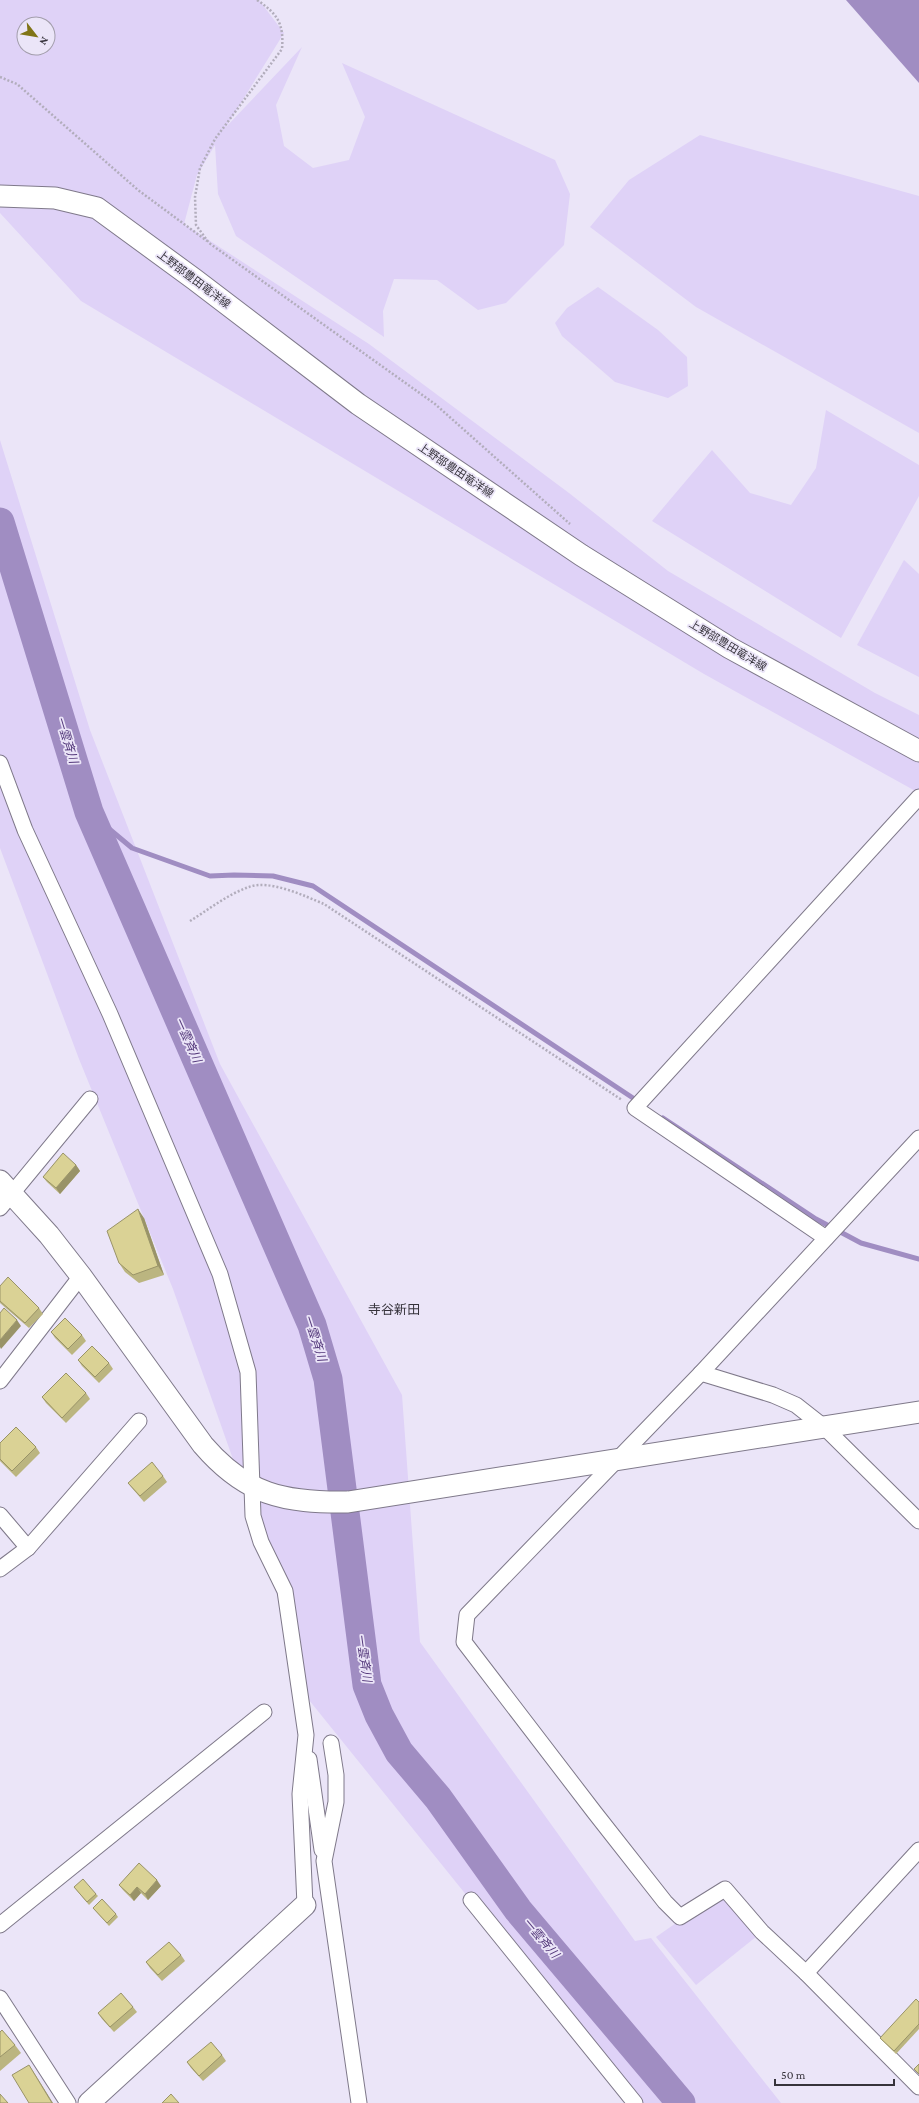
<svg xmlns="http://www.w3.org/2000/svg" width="919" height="2103" viewBox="0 0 919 2103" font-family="'Crimson Pro','Noto Sans JP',serif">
	<rect width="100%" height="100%" fill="#ebe5f8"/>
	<g fill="#dfd2f7" fill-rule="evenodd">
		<path d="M0 0H259L284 33 226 127 302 47 276 105 284 146 313 168 349 160 365 117 342 63 555 160 570 194 564 245 506 303 478 310 437 280 394 279 383 311 384 337 236 236 218 194 215 145 197 175 184 224 369 344 569 493 668 571 875 693 919 715V793L704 674 81 301 0 213ZM24 24H48V48H24Z"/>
		<polygon points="700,135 919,196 919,433 696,307 590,227 629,180"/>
		<polygon points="598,287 658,330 687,357 688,386 668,398 615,382 562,336 555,323 567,308"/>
		<polygon points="826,410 919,465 919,496 841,638 652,521 712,450 750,493 791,505 816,468"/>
		<polygon points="0,440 90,730 220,1064 402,1395 420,1642 635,1941 651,1938 781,2103 634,2103 309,1700 253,1516 173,1289 79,1059 0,848"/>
		<polygon points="904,560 919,574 919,677 857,645"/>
		<polygon points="725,1889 762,1932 696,1985 656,1937"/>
	</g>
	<polygon fill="#a08dc2" points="846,0 919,0 919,83"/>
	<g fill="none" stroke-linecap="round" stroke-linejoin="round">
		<g stroke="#a08dc2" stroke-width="5">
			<polyline points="89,812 132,848 210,876 234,875 273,876 313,886 639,1102"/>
			<polyline points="663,1118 816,1219 861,1243 919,1259"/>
		</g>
		<polyline stroke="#a08dc2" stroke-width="29" points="0,522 89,812 312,1325 328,1379 367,1685 379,1715 399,1752 438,1798 518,1910 681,2103"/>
		<g stroke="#7f798a" stroke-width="17">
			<g id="street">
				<polyline points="0,763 25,830 110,1014 220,1274 248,1372 253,1516 261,1542 285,1591 306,1735 300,1794 305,1905"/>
				<polyline points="919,1138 701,1373 467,1615 464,1642 595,1813 665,1902 680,1917 725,1889 762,1932 806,1973 919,2087"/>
				<polyline points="0,1208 90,1099"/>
				<polyline points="826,1238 635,1108 919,797"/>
				<polyline points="701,1373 773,1395 796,1405 824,1427 919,1521"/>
				<polyline points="0,1381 81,1276"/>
				<polyline points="0,1515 28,1548"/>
				<polyline points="0,1569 28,1548 139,1421"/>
				<polyline points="331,1743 336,1775 336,1802 324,1861 359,2103"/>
				<polyline points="309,1759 322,1850"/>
				<polyline points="471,1900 635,2103"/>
				<polyline points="0,1925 264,1712"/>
				<polyline points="806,1973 919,1850"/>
				<polyline points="0,1998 68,2103"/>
			</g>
		</g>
		<g stroke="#7f798a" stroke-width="23">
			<g id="secondary">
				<polyline points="0,196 55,198 97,208 194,279 358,404 581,555 730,648 919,751"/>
				<path d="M0 1181 49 1235 81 1276 203 1445C246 1495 284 1503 348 1502L919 1412"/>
				<polyline points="89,2103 305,1905"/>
			</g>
		</g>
		<g stroke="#b2adbc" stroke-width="2.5" stroke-dasharray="2 2" stroke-linecap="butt">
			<path d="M257 0C278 14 284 24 282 49L215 139 200 168 195 197 196 225 209 243 435 404 570 524"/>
			<polyline points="0,77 17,84 138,190 207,241"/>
			<path d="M190 921C208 910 228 894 249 887 269 879 305 896 324 904L622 1100"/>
		</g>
		<use href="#street" stroke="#fff" stroke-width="15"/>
		<use href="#secondary" stroke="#fff" stroke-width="21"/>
	</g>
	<g fill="#bbb580">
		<polygon points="76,1165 80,1171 60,1194 47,1182 43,1177"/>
		<polygon points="144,1218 164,1275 139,1283 125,1272 119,1263"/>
		<polygon points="0,1286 39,1308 43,1314 29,1328 0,1303"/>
		<polygon points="51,1332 82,1335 86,1341 72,1355 55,1338"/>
		<polygon points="78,1360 109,1363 113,1369 99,1383 82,1366"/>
		<polygon points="86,1393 90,1399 66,1423 46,1403 42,1397"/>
		<polygon points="0,1443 36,1447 40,1453 16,1477 0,1461"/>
		<polygon points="163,1476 167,1482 144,1502 132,1488 128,1483"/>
		<polygon points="119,1885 161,1886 148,1900 141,1893 134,1901 123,1890"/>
		<polygon points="74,1887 96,1894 98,1896 89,1905"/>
		<polygon points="93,1908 116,1914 118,1917 109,1926"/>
		<polygon points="181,1955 185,1961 162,1981 150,1968 146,1962"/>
		<polygon points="919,2002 919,2029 896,2054 880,2038"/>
		<polygon points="133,2007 137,2012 114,2032 102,2019 98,2013"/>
		<polygon points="0,2032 15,2045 21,2053 0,2071"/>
		<polygon points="222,2055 226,2061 203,2081 191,2068 187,2062"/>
	</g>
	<g fill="#999368">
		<polygon points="76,1165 80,1171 60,1194 56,1188"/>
		<polygon points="138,1209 144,1218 164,1275 158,1266"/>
		<polygon points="17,1320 21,1326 1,1349 0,1347 0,1340"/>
		<polygon points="157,1880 161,1886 148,1900 145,1894"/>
		<polygon points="137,1887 141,1893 134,1901 130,1895"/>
		<polygon points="29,2065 33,2071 53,2103 52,2103"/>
	</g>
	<g fill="#dad295" stroke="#999368">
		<polygon points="63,1153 76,1165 56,1188 43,1177"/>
		<polygon points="138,1209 158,1266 133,1275 119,1263 107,1231"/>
		<polygon points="8,1277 39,1308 25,1323 0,1301 0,1286"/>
		<polygon points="4,1308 17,1320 0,1340 0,1313"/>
		<polygon points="65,1318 82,1335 68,1349 51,1332"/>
		<polygon points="92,1346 109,1363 95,1377 78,1360"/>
		<polygon points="66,1373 86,1393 62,1418 42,1397"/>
		<polygon points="16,1427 36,1447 12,1471 0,1459 0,1443"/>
		<polygon points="152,1462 163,1476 140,1496 128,1483"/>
		<polygon points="139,1863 157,1880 145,1894 137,1887 130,1895 119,1885"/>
		<polygon points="83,1879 96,1894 87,1902 74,1887"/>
		<polygon points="102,1899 116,1914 107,1923 93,1908"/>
		<polygon points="169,1942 181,1955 158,1975 146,1962"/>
		<polygon points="121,1993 133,2007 110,2027 98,2013"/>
		<polygon points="916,1999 919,2002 919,2024 894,2051 880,2038"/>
		<polygon points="2,2030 15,2045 0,2057 0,2032"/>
		<polygon points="211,2042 222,2055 199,2076 187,2062"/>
		<polygon points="919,2064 919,2074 914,2069"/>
		<polygon points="29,2065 52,2103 29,2103 12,2075"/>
		<polygon points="0,2094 8,2103 0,2103"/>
		<polygon points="171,2094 179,2103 162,2103"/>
	</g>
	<g text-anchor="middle" stroke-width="3.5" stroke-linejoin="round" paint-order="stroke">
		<g font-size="11" fill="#36333b" stroke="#ebe5f8">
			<text transform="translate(194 279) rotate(37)" y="4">上野部豊田竜洋線</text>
			<text transform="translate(456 470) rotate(34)" y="4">上野部豊田竜洋線</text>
			<text transform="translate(728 645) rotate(31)" y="4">上野部豊田竜洋線</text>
		</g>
		<g font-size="12" font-style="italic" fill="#54397b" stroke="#ebe5f8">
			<text transform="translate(67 740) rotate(73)" y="4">一雲斉川</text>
			<text transform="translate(188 1040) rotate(66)" y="4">一雲斉川</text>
			<text transform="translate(315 1338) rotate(72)" y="4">一雲斉川</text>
			<text transform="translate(364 1658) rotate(82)" y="4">一雲斉川</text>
			<text transform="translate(541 1938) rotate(50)" y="4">一雲斉川</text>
		</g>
		<g font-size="13" fill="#36333b" stroke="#ebe5f8">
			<text x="394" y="1314">寺谷新田</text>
		</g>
	</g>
	<g transform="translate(36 36) rotate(121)"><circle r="19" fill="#ebe5f8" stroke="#a39eac"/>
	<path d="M0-3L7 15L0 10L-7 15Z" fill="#807416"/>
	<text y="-6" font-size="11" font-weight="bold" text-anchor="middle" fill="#36333b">N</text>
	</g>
	<path d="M775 2079v6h119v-6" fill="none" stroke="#36333b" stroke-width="2"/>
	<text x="781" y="2079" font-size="12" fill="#36333b" stroke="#ebe5f8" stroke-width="3" paint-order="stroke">50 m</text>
</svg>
